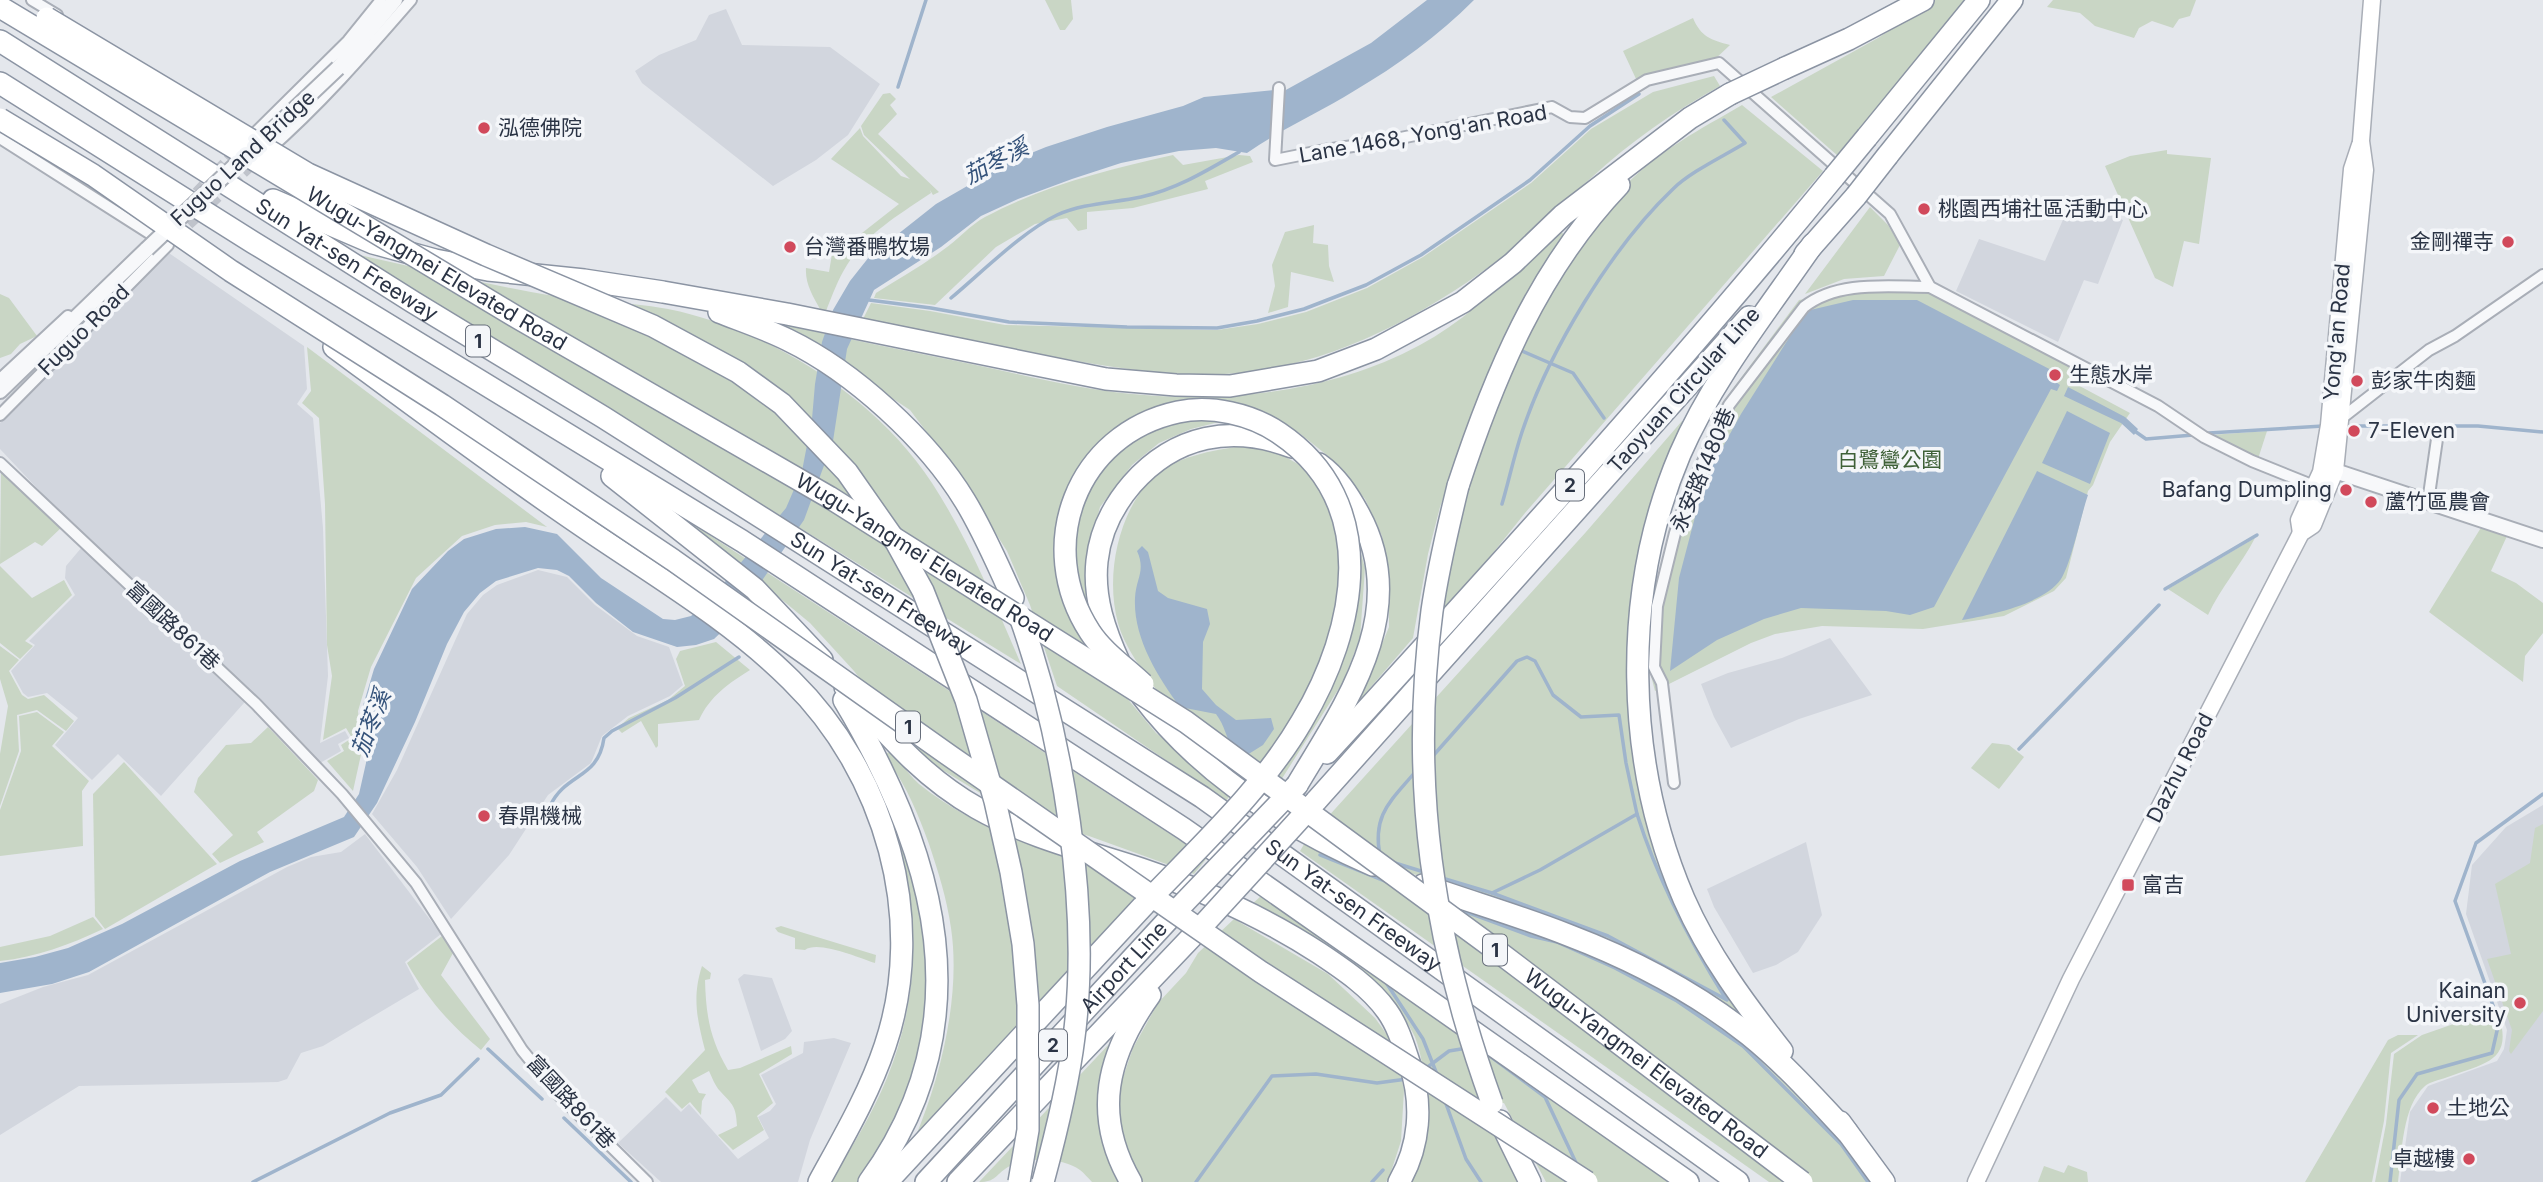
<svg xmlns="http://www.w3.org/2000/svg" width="2543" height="1182" viewBox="0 0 2543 1182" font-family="Inter,'Noto Sans TC',sans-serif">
	<rect width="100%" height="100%" fill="#e4e7ec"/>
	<g fill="#d2d6de">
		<polygon points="726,9 742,45 830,47 880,84 848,135 816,160 773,186 642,83 635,71 659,55 696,40 709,15"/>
		<polygon points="2072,199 2123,220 2098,284 2084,280 2058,342 1956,291 1979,239 2045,261"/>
		<polygon points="166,251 304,346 307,389 297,404 313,418 323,528 328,676 320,743 345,731 349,738 338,744 341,751 320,763 252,694 161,796 118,754 92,780 55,745 78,718 47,693 28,697 23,693 11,671 35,645 29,641 75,595 65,578 66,566 87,541 0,449 0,423"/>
		<polygon points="538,570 567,577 595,605 637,636 669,647 683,685 670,696 628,716 602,736 591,763 548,795 509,855 451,919 417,867 372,814 397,770 467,614 483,595 497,585"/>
		<polygon points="1830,638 1872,695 1799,719 1731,748 1714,717 1701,684 1728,673 1782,658"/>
		<polygon points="2543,805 2543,1182 2400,1182 2410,1112 2428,1086 2497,1061 2504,1049 2507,1030 2466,914 2472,865 2506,827"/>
		<polygon points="365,834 441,934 405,962 419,989 323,1046 301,1053 287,1079 278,1082 79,1086 0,1135 0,1004 43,987 88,975 287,867 311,857 341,852"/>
		<polygon points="1806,842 1822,915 1798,952 1776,965 1753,973 1714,907 1707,889"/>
		<polygon points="744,974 772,978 792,1031 785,1039 761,1051 738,979"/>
		<polygon points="834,1038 851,1043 810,1140 798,1182 661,1182 618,1143 666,1097 681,1112 689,1104 738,1159 769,1138 758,1117 770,1111 776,1104 761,1075 803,1053 804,1042"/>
	</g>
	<g fill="#c9d6c5">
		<polygon points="1045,0 1071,0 1073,19 1065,30 1060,30"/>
		<polygon points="1935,0 1969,0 1838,156 1771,97 1878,38"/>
		<polygon points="2053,0 2196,0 2190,16 2179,19 2173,28 2152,21 2139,28 2134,38 2095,26 2080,13 2047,7"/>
		<path d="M1693 18C1701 37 1711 40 1730 45L1713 61 1637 81 1623 51Z"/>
		<path d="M1714 76 1720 86C1673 112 1630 142 1591 178 1567 199 1545 223 1520 243 1438 309 1332 369 1224 374 1157 377 1090 364 1024 351 971 340 917 330 863 319L871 303 930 311 1005 325 1217 330 1258 324 1306 312 1367 288 1423 257 1531 183 1591 129 1653 92Z"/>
		<path d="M890 93 896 99 890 105 897 114 878 134 939 192 933 195 930 190 931 193C900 214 867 233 847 265 838 279 832 296 826 311L820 309C813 296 805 284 806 268L829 272 834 242 848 244 899 204 831 159 860 128 863 136 901 176 910 179 864 135 861 126 883 94Z"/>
		<path d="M1742 105 1823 171 1525 513 1440 619C1445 587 1449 555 1456 525 1482 412 1544 269 1625 186 1658 151 1701 129 1742 105Z"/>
		<polygon points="2167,150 2167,154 2211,158 2199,244 2184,241 2173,287 2155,278 2105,166 2130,156"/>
		<path d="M1173 155 1183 165 1239 155 1250 156 1253 162 1205 181 1208 189 1133 208 1087 212V229L1078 231 1067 218 1035 224 996 247 935 305 874 298 876 293C898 279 922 266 943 250 958 240 970 225 985 217 1043 186 1109 169 1173 155Z"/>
		<polygon points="1870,207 1888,225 1900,245 1884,276 1844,279 1805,294"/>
		<polygon points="1314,225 1313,243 1328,245 1329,266 1334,282 1291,272 1288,307 1268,313 1275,286 1272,265 1285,232"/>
		<path d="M1558 231 1566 235 1475 408 1440 507 1428 554 1413 638 1358 702 1389 627V584L1382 536 1365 499 1328 456 1298 432 1236 422H1219L1191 429 1159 443 1132 465 1100 507 1089 550 1107 662 1126 697 1156 733 1231 794 1226 801 1057 686 1030 605 1007 551 953 467 910 410 780 324C843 338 907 351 971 364 1024 375 1078 389 1132 394 1229 403 1333 392 1420 345 1472 317 1515 271 1558 231Z"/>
		<path d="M355 254C414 267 472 281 531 292 576 301 623 301 668 309 768 329 876 397 932 483 969 540 994 602 1021 664Z"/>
		<polygon points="1888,290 1928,291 2069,365 2075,373 2074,383 2130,413 2110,442 2093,485 2088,491 2066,578 2054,591 2004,616 1923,629 1822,626 1775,634 1751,643 1655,691 1648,664 1651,607 1677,506 1720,406 1799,300 1842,293"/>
		<polygon points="0,294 9,298 37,336 20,344 11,354 0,358"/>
		<polygon points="307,347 547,527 526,522 495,525 462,536 416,578 371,667 358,711 362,750 353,791 327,761 344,751 341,745 352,738 346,728 323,740 332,676 327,645 325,504 319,418 302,403 311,391"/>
		<polygon points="1682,421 1686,424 1634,602 1628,704 1648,811 1739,1005 1732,1016 1553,920 1389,866 1316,830 1586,532"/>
		<polygon points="2267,431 2258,459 2210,435"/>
		<path d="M1242 446 1273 450 1298 464 1317 481 1352 521 1365 568 1360 638 1343 682 1271 796C1244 776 1213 758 1189 735 1177 724 1168 706 1158 692 1144 673 1124 646 1118 623 1105 576 1118 513 1152 478 1173 457 1214 450 1242 446Z"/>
		<polygon points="1,469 63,526 42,546 35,542 0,564"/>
		<polygon points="683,518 1207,858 1194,874 1089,836 1018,816 939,768 912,745 854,671 810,623"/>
		<polygon points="2482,526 2507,536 2491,571 2516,583 2543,603 2543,633 2525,656 2523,682 2429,612"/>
		<path d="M2255 538C2241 565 2221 587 2208 615L2168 589Z"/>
		<polygon points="0,566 32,598 64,580 72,595 25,641 33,646 20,659 0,643"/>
		<path d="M716 642 750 670C729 683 710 696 699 720L658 724V746L656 748 641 721 622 733 617 728 629 718 668 700 685 686 676 659 680 651Z"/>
		<polygon points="0,646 19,660 9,671 22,695 28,699 44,695 74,721 66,731 37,710 17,715 19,751 0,806 0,754 8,706 0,679"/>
		<polygon points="37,712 64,732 52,746 89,781 82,791 83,846 0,856 0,810 21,751 19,716"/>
		<polygon points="268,727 318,780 314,791 257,832 264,842 220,863 212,854 233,835 194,792 198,778 226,745 251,743"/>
		<polygon points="1992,743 2009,745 2024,757 1999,789 1971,768"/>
		<path d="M891 752C900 762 909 775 919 784 985 837 1070 859 1149 883L915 1138C941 1076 961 995 951 928 947 899 938 871 929 844 917 811 905 782 883 754Z"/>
		<polygon points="124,762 217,864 105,929 95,916 93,794"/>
		<path d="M887 806C936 920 942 1011 893 1126 884 1145 872 1164 862 1182H831C851 1148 872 1115 887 1078 909 1025 918 962 911 905 908 872 897 838 887 806Z"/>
		<polygon points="2543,824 2543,1011 2511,1054 2509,1051 2512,1030 2487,959 2511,954 2495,884 2530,863 2535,828"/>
		<polygon points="1306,841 1603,956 1702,1012 1745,1042 1796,1091 1838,1134 1874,1182 1769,1182 1300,851"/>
		<path d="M1261 896 1675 1182H1546L1504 1103 1485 1105 1520 1182H1411C1430 1143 1434 1110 1423 1068 1421 1058 1419 1047 1415 1037 1384 973 1310 941 1251 905Z"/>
		<path d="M93 917 103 929C69 945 37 957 0 961V947L50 936Z"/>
		<polygon points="1234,919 1328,974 1375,1018 1393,1043 1404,1090 1401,1141 1389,1178 1386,1182 1143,1182 1134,1171 1120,1131 1118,1092 1133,1048 1158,1003 1186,973 1198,953"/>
		<path d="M781 926 876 955 875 963C859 958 818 940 805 950L795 949V938L778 932 775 928Z"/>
		<path d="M442 936 453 953 441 975 490 1039 481 1050C450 1025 427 998 407 963Z"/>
		<path d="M702 966 711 973 710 979 705 980C706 1016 710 1039 728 1070L740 1068 791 1046 792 1054 759 1074 773 1103 757 1116 764 1130 733 1150 718 1135 737 1126C736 1106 733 1105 720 1091 715 1086 712 1077 709 1071L692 1080 699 1093 706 1094 702 1101 701 1115 690 1102 682 1109 665 1092 705 1050C697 1019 692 997 702 966Z"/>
		<path d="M2485 1013H2498C2515 1063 2483 1063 2445 1078 2439 1080 2430 1082 2425 1086 2402 1106 2402 1153 2398 1182H2375L2386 1124 2394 1054 2422 1035Z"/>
		<polygon points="2398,1035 2418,1035 2391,1053 2384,1121 2372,1182 2305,1182 2388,1040"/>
		<path d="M1112 1041 1122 1182H1092C1088 1178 1084 1173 1080 1170 1062 1157 1027 1157 1008 1167 995 1175 996 1182 979 1182Z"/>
		<polygon points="2068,1165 2087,1172 2088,1182 2038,1182 2044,1166 2064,1173"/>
	</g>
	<g fill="#9fb4cc">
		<path d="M1427 0H1474C1438 36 1398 65 1354 91 1319 113 1281 129 1247 153L1216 148 1179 151 1121 163 1072 179 1018 199 981 216 941 247 874 290 847 349 833 441 804 520 736 618 714 639 696 645 677 647 633 632 596 603 569 576 557 570 538 568 496 581 480 593 464 612 447 644 415 722 377 803 354 837 270 872 89 972 52 984 0 993V963L35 957 68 948 122 924 240 861 344 817 359 794 366 763V735L362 709 374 669 412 589 448 551 464 539 496 529 525 527 557 534 601 578 663 619 675 620 691 616 710 600 786 508 802 471 812 419 815 384 822 342 833 310 850 281 869 257 936 204 1009 162 1046 147 1107 127 1183 106 1204 97 1274 90 1284 91 1371 43Z"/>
		<polygon points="1853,300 1917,300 2059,374 2056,382 2060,385 2057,391 2051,389 1934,607 1910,615 1886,611 1801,608 1764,619 1717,640 1670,671 1679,578 1705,479 1741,414 1806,311"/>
		<polygon points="2068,387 2125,417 2138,429 2134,435 2121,423 2064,396"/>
		<polygon points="2067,411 2110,433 2090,484 2042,463"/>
		<path d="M2037 471 2088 495C2081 515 2071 564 2061 579 2044 604 1990 615 1962 620Z"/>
		<path d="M1142 546 1148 552 1158 591 1168 598 1207 609 1210 624 1203 642 1202 689 1216 705 1236 720 1271 718 1274 729 1263 745 1247 755 1233 750C1226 737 1225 726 1216 714L1180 707C1157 676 1133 637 1135 598 1136 578 1146 571 1137 551Z"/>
	</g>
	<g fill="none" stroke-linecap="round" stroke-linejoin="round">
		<g stroke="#9fb4cc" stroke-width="3.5">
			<polyline points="898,87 926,0"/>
			<path d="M951 298C981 273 1023 231 1057 215 1084 203 1113 203 1141 197 1177 189 1208 170 1239 152"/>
			<polyline points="869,300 931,308 1009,322 1127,327 1217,328 1257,321 1304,309 1366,285 1421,255 1530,180 1590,126 1639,94"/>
			<polyline points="1522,351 1573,373 1604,418"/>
			<polyline points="2347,426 2478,426 2543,432"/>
			<polyline points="2136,432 2146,439 2193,435"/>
			<polyline points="2209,433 2323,426"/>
			<path d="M1502 504C1509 480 1514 456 1522 432 1549 351 1611 248 1673 189 1690 172 1724 156 1745 143L1724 120"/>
			<polyline points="2165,589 2257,535"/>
			<polyline points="2019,749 2159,605"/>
			<polyline points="1432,757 1517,661 1527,657 1535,661 1553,695 1581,717 1619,715 1626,763 1637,814 1540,870 1492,893 1608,936 1727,1000"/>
			<path d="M550 806C566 772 598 780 604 738L612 731 675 698 739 657"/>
			<path d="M1637 814C1658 881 1689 940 1726 999"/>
			<polyline points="1320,855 1387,882"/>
			<path d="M1380 856C1372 814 1391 801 1416 771"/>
			<polyline points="1395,863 1424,872"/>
			<polyline points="1442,878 1492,893"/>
			<polyline points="1453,907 1531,936 1557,942 1615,968 1677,1001 1743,1046 1841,1144 1868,1182"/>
			<polyline points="1387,984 1423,1039 1438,1077"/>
			<polyline points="488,1049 542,1099"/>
			<polyline points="1490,1056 1545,1097 1578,1167"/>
			<polyline points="1425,1069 1449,1051 1467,1048"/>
			<polyline points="1445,1101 1466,1159 1481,1182"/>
			<polyline points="564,1118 631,1182"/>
			<polyline points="253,1182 390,1113 441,1095 478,1059"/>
			<polyline points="1196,1182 1272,1076 1316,1074 1377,1083 1407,1079"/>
			<polyline points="1372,1182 1383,1170"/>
			<polyline points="2390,1182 2399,1100 2417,1074 2492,1053 2499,1022 2455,901 2476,843 2543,794"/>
		</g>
		<g stroke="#bfc3cb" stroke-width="10" stroke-dasharray="10 5" stroke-linecap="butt">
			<polyline points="186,203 233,154"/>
			<polyline points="178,235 251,166"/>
		</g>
		<g stroke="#a9aeb7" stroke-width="14">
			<g id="minor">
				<polyline points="32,0 57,15"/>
				<polyline points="1279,88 1275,160 1325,150 1381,142 1552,107 1570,117 1585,118 1647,80 1719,63 1890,214 1930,287 2158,406 2204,437 2252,461 2314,486"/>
				<polyline points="0,138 168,245 0,415"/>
				<polyline points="248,140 348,41 381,0"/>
				<path d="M266 152C319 106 365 53 411 0"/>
				<polyline points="0,379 68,316"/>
				<polyline points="2338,421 2429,350 2455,336 2543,275"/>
				<polyline points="0,463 256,704 342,794 416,883 522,1050 556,1092 647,1182"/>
				<polyline points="2428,502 2438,432"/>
				<path d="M1674 783 1662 683 1654 667 1657 606 1675 533 1689 492 1729 405 1804 307C1838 280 1889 287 1930 287"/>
			</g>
		</g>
		<g stroke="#a9aeb7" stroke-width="18">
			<g id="tertiary">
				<polyline points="338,68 395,0"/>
				<polyline points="0,391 147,249"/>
				<polyline points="2326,471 2335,471 2543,540"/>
			</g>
		</g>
		<g stroke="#a9aeb7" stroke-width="19">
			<g id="secondary">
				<polyline points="2301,533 2299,520 2321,472 2329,425 2352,169 2360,145"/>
				<polyline points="1976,1182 2071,979 2301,533 2313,525 2335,471 2365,170 2361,141 2372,0"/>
			</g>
		</g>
		<g stroke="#8b94a3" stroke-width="24">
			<g id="motorway">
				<path id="s1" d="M0 41 413 302 603 417 1202 797 1738 1182"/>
				<polyline points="1785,68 1849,39 1923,0"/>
				<polyline points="0,83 254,243 742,541 1184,829 1688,1182"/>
				<polyline points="1867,137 1979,0"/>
				<polyline points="1888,155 2012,0"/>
				<polyline points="273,200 373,243 435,260 488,270 584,280 663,292 787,314 1106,379 1176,385 1230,386 1318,371 1376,349 1463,302 1513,263 1563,215 1690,118 1730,94"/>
				<polyline points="1805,254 1856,196"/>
				<path d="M719 312C742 321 766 329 788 340 854 372 928 440 965 501 984 532 998 566 1013 598"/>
				<path d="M334 347C418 409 502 472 588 530 657 577 732 621 791 680 885 772 928 919 885 1046 869 1094 843 1138 819 1182"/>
				<polyline points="612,476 755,589 822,660"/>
				<path d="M1458 486C1494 376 1538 270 1619 185"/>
				<path d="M1120 664C1105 631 1093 598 1097 561 1100 532 1113 506 1132 484 1175 435 1232 424 1292 447"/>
				<path d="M845 687C887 734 922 777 977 808 1028 837 1086 851 1141 869 1203 890 1264 917 1319 953 1343 969 1370 987 1387 1011 1398 1026 1404 1047 1410 1065 1423 1104 1420 1146 1399 1182"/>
				<path d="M1142 696C1200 773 1285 827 1373 865"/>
				<path d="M844 700C936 854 985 1023 869 1182"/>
				<path d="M1327 753C1500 564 1672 375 1834 177"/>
				<path d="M1297 785C1346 703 1412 611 1359 514 1348 494 1337 477 1319 464"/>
				<polyline points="1316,801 1749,317"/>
				<path d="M1423 885C1471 902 1520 916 1568 935 1631 959 1696 993 1749 1035 1785 1064 1816 1099 1847 1132"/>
				<path d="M1782 1051C1745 1004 1708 954 1684 899 1625 762 1621 593 1680 454 1713 378 1767 311 1813 244"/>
				<polyline points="1500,1121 1530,1182"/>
				<polyline points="1840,1122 1884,1182"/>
				<polyline points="887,1182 1144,905"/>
				<path id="s2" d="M926 1182 1179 908"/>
				<polyline points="958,1182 1204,924"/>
				<path d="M1131 1182C1092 1115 1107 1055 1150 995"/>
			</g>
		</g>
		<use href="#minor" stroke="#f7f8fa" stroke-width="10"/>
		<use href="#tertiary" stroke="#f7f8fa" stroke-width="14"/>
		<use href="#secondary" stroke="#fff" stroke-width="16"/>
		<use href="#motorway" stroke="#fff" stroke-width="21"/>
		<g stroke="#a9aeb7" stroke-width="18" stroke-linecap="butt">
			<polyline id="tertiary-bridge" points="147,249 338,68"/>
		</g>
		<g stroke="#8b94a3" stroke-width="24" stroke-linecap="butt">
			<g id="motorway-bridge">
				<path id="s3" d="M0 7 518 318 829 497 1186 722 1492 947 1802 1182"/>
				<polyline points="47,18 308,174 486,255 653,326 738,372 782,404 847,472 896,542 923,591 966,700 995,801 1011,872 1023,944 1028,1005 1028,1130 1019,1182"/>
				<polyline points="1730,94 1785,68"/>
				<polyline points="0,119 93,175 231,271 442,405 673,560 950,756 1261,972 1587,1182"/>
				<polyline points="1834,177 1867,137"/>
				<polyline points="1856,196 1888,155"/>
				<path d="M1458 486C1448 527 1438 569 1432 611 1409 784 1433 940 1492 1103"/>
				<path d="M1019 614C1063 736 1091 907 1074 1037 1068 1086 1056 1134 1043 1182"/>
				<path d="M1143 684C1125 667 1103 652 1090 632 1034 546 1076 434 1178 412 1211 405 1251 414 1279 433 1382 502 1357 629 1302 721 1262 790 1199 847 1144 905"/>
				<polyline points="1179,908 1297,785"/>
				<polyline points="1204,924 1316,801"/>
			</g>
		</g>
		<use href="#tertiary-bridge" stroke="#f7f8fa" stroke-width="14"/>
		<use href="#motorway-bridge" stroke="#fff" stroke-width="21"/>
	</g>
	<g fill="#d1495b" stroke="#f4f6f9" stroke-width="2.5">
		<circle cx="484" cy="128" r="7"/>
		<circle cx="1924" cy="209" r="7"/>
		<circle cx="2508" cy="242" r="7"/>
		<circle cx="790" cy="247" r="7"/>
		<circle cx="2055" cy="375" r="7"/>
		<circle cx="2357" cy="381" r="7"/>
		<circle cx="2354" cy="431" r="7"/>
		<circle cx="2346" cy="490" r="7"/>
		<circle cx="2371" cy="502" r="7"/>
		<circle cx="484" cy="816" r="7"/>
		<rect x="2121" y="878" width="14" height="14" rx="3.5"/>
		<circle cx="2520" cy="1003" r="7"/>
		<circle cx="2433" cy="1108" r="7"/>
		<circle cx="2469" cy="1159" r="7"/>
	</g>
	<g text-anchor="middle" stroke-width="7" stroke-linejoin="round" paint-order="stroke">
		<g fill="#f4f6f9" stroke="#676e7b" stroke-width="2">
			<rect x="466" y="325.5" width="24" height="31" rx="5"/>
			<rect x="1556" y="469.5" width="28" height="31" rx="5"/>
			<rect x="896" y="711.5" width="24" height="31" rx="5"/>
			<rect x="1483" y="934.5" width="24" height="31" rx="5"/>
			<rect x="1039" y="1029.5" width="28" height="31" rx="5"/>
		</g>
		<g font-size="19" font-weight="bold" fill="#2b3445">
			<text x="478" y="348">1</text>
			<text x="1570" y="492">2</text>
			<text x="908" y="734">1</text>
			<text x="1495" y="957">1</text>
			<text x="1053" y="1052">2</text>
		</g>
		<g font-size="21" fill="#2b3445" stroke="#f4f6f9" text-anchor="start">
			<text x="498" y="135">泓德佛院</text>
			<text x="1938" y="216">桃園西埔社區活動中心</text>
			<text x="2494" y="249" text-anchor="end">金剛禪寺</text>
			<text x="804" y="254">台灣番鴨牧場</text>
			<text x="2069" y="382">生態水岸</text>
			<text x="2371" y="388">彭家牛肉麵</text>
			<text x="2368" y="438">7-Eleven</text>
			<text x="2332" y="497" text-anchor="end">Bafang Dumpling</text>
			<text x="2385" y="509">蘆竹區農會</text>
			<text x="498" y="823">春鼎機械</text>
			<text x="2142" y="892">富吉</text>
			<text x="2506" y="998" text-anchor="end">Kainan<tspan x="2506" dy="24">University</tspan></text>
			<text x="2447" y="1115">土地公</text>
			<text x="2455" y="1166" text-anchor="end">卓越樓</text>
		</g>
		<g font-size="21" fill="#2b3445" stroke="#f4f6f9">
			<text transform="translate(1423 134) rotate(-10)" y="7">Lane 1468, Yong'an Road</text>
			<text transform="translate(243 158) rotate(-43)" y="7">Fuguo Land Bridge</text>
			<text dy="7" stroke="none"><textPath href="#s1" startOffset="410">Sun Yat-sen Freeway</textPath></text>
			<text dy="7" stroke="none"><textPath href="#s3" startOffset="509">Wugu-Yangmei Elevated Road</textPath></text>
			<text transform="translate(84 330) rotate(-45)" y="7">Fuguo Road</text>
			<text transform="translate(2337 332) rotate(-85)" y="7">Yong'an Road</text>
			<text transform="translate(1684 390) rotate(-48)" y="7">Taoyuan Circular Line</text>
			<text transform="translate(1703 470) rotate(-67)" y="7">永安路1480巷</text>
			<text dy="7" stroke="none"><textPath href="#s3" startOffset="1076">Wugu-Yangmei Elevated Road</textPath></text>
			<text dy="7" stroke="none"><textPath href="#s1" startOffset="1040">Sun Yat-sen Freeway</textPath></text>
			<text transform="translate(173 626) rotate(43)" y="7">富國路861巷</text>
			<text transform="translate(2180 768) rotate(-63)" y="7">Dazhu Road</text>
			<text dy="7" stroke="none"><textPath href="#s1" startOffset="1606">Sun Yat-sen Freeway</textPath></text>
			<text dy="7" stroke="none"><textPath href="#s2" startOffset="292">Airport Line</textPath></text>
			<text dy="7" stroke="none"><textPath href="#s3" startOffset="1958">Wugu-Yangmei Elevated Road</textPath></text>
			<text transform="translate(571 1102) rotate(47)" y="7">富國路861巷</text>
		</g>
		<g font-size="21" fill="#3f6138" stroke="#f4f6f9">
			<text x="1890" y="467">白鷺鸞公園</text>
		</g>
		<g font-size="23" font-style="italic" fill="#34527a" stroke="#f4f6f9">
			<text transform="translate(996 161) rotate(-28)" y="8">茄苳溪</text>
			<text transform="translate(371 723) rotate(-69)" y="8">茄苳溪</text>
		</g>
	</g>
</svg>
